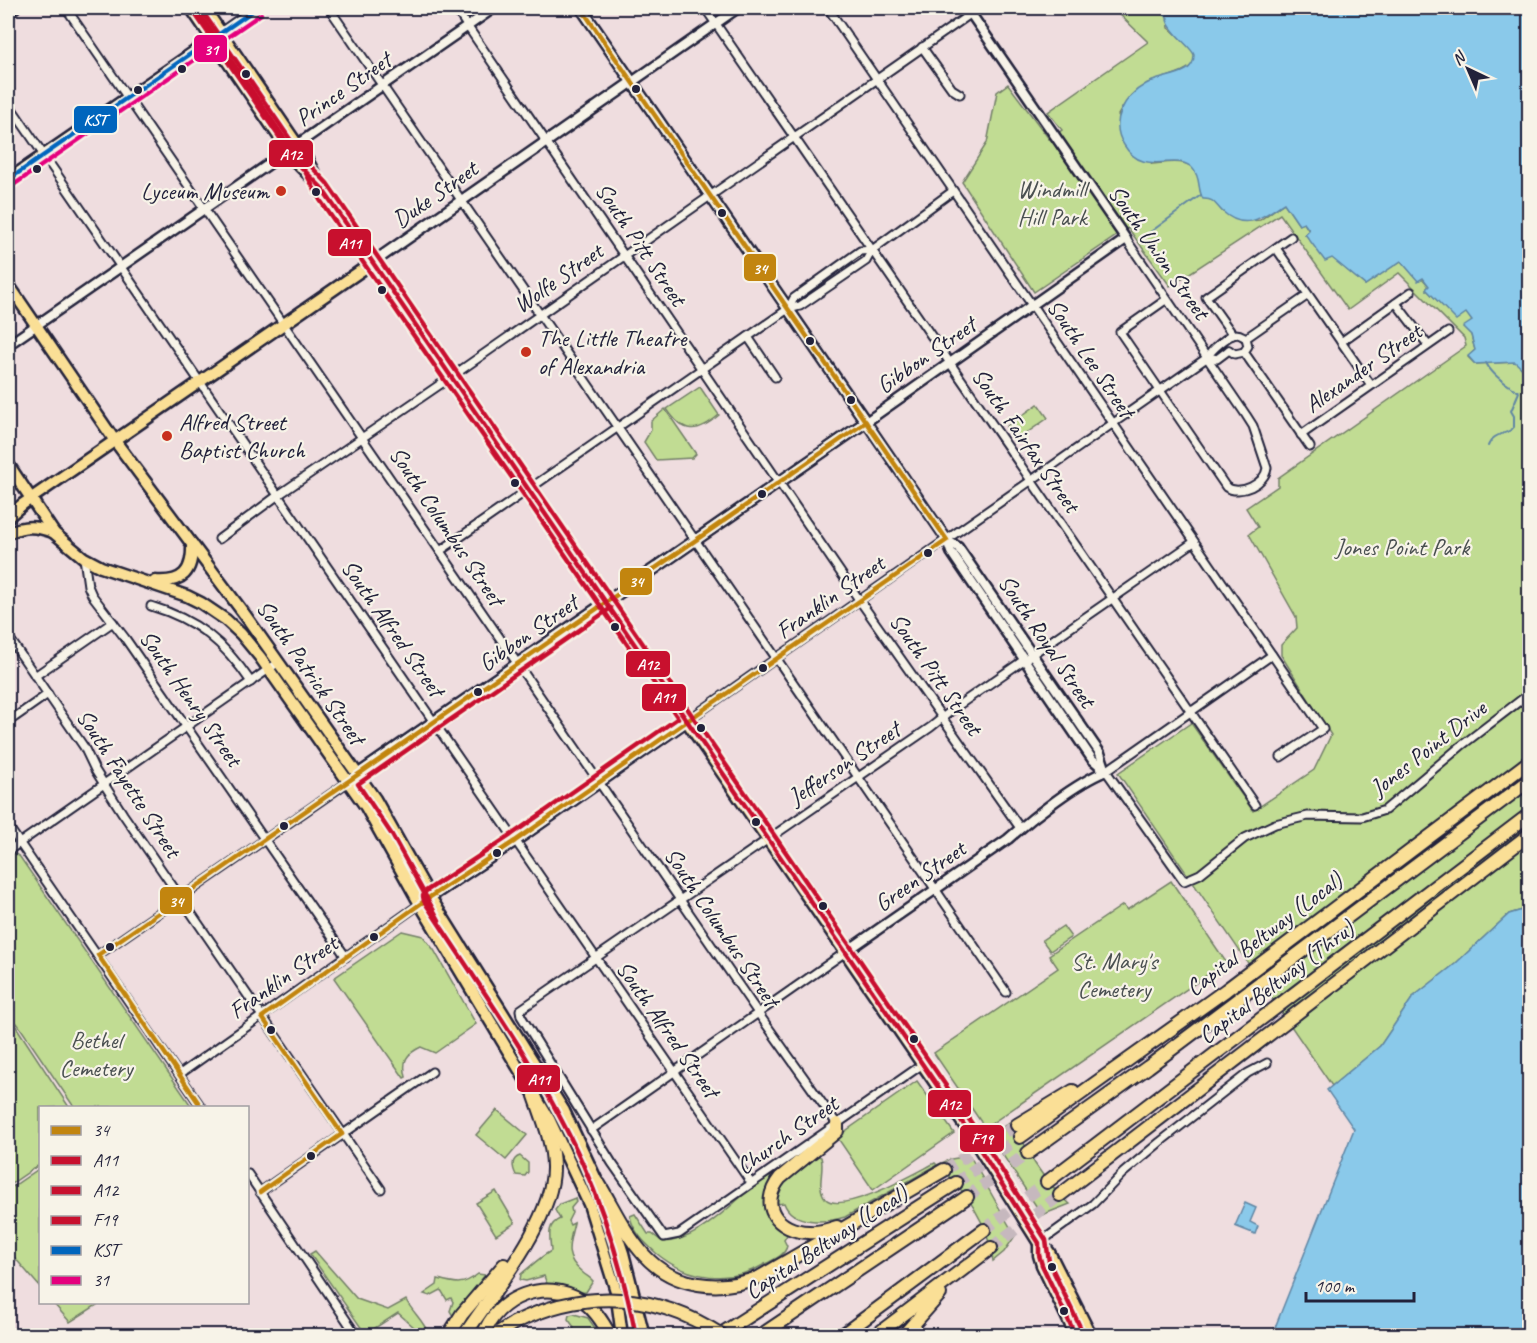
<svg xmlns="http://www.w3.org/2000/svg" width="1537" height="1343" viewBox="0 0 1537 1343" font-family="Caveat,sans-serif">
	<rect width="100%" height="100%" fill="#efdddf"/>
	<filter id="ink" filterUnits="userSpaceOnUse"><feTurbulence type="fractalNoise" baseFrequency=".0167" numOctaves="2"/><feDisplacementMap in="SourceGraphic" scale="12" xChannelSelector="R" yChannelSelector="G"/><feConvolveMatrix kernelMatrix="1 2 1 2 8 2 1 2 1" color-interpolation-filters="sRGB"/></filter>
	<g filter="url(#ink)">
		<g fill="#c1dc93" stroke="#727f67" stroke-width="1.5">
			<path d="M1113 8H1158L1168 18 1169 28C1173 31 1192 49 1193 51 1206 72 1156 78 1146 84 1134 92 1124 103 1118 115L1152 164C1168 163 1195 156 1199 179 1200 186 1199 192 1203 198L1213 200 1223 212 1248 221 1260 220 1284 203 1299 225 1304 223 1309 231 1305 234 1365 285 1401 261 1418 280 1422 278 1429 286 1426 289 1456 319 1466 312 1472 321 1471 335 1475 350 1468 357 1475 364 1516 362 1529 375V908L1509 914 1455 964 1413 997 1380 1046 1332 1086 1118 773 1191 723 1253 811 1314 770 1331 735 1281 655V645L1297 628 1296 617 1249 534 1258 527 1246 508 1278 486V478L1466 346 1464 338 1399 273 1348 310 1280 214 1170 286 1128 228 1034 292 962 182 987 143 997 92 1008 84 1049 139 1062 130 1048 112 1148 42Z"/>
			<path d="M700 387 719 415C697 434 683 434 667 409Z"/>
			<polygon points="1038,404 1048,418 1015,441 1006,427"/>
			<polygon points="665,409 696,454 692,458 656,460 644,442 651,430 651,421"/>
			<polygon points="14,853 20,857 192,1107 74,1107 17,1023 15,1025 69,1107 40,1108 40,1164 8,1186 8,857"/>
			<polygon points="1171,881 1226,962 985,1128 934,1053 1058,968 1049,955 1123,905 1127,910"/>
			<polygon points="1063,926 1071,937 1050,951 1042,940"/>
			<path d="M402 931 423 936 434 950 476 1024 435 1053 421 1047C406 1054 402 1061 406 1077L404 1078 334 978Z"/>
			<polygon points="917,1081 954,1133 873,1190 837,1137"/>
			<polygon points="497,1110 527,1135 506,1160 476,1135"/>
			<path d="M1015 1118C1024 1153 1043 1180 1070 1204L1042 1215 993 1140 1004 1126Z"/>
			<path d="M520 1156 528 1163V1172L525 1176 516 1175C512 1167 511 1159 520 1156Z"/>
			<path d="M818 1156 821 1157C825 1170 816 1186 825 1198 840 1217 917 1172 935 1163L937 1165 951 1159 970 1156 1015 1236 1004 1252 993 1261C988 1223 966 1190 937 1165L845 1217C826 1223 792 1225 784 1203L777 1204V1191L786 1180Z"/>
			<polygon points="40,1168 40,1287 8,1250 8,1190"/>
			<path d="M771 1175 766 1198 787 1235 784 1240 787 1246C785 1255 775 1259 767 1263 731 1285 688 1280 656 1253 645 1243 633 1232 630 1216L635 1214 648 1234H652L663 1242C691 1241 713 1221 733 1204 744 1193 758 1185 771 1175Z"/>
			<polygon points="496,1191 515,1223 496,1235 476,1203"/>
			<path d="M575 1198 576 1202 571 1208 572 1213 568 1221 570 1225 574 1223C569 1245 563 1256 582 1272 586 1276 590 1277 593 1281L586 1292C575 1294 559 1285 547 1284L544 1276 526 1281 520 1280 521 1274C531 1266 540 1257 551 1251 550 1237 546 1225 560 1219L555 1210 560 1204Z"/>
			<path d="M315 1251 357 1299 388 1310 406 1300C413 1313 424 1321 429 1335H423L398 1313 369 1332 362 1329 310 1254Z"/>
			<path d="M478 1274 485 1275 453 1316 450 1311 453 1302 451 1298 447 1300 441 1290 430 1296 424 1294 437 1285 438 1279C456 1284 463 1286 478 1274Z"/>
			<polygon points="53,1303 100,1303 70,1322"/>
			<polygon points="574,1314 588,1318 600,1335 572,1335 574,1327 568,1319 569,1315"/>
		</g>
		<g fill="#8ac9ea" stroke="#6086a4" stroke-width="1.5">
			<path d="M1158 8H1529V375L1515 362 1475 364 1468 356 1475 350 1471 335 1463 327 1472 321 1466 313 1456 320 1426 289 1429 286 1423 278 1418 281 1401 261 1365 285 1332 258 1325 261 1305 234 1309 230 1304 223 1299 225 1284 203C1263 216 1246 233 1222 211 1215 204 1213 198 1203 199 1197 188 1201 178 1193 169 1177 150 1144 179 1124 145 1109 122 1124 96 1146 84 1158 77 1174 77 1186 70 1191 67 1194 62 1194 55 1193 48 1171 34 1167 20L1168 18Z"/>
			<polygon points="1529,908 1529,1335 1272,1335 1354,1129 1327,1090 1380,1046 1413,997 1455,964 1509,914"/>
			<polygon points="1245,1203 1256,1208 1250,1222 1258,1226 1255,1234 1235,1226"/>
		</g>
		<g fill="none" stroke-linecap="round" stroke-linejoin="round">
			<g stroke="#6086a4" stroke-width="2">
				<polyline points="1145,236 1201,195"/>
				<path d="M1486 363C1494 377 1505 383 1519 392L1511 411 1514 416V427C1506 437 1495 430 1488 446"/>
			</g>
			<g stroke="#c6b8be" stroke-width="12" stroke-dasharray="12 6" stroke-linecap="butt">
				<polyline points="944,1170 1017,1125"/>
				<polyline points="956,1183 1020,1137"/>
				<polyline points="967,1197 1028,1153"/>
				<polyline points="984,1230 1047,1182"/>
				<polyline points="991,1248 1060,1195"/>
			</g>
			<g stroke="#22223b" stroke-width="11">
				<g id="minor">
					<polyline points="66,8 758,1013 837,1124"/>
					<polyline points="329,8 1006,992"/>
					<polyline points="455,8 860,601 1020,828"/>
					<polyline points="705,8 1255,805"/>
					<polyline points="828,8 1323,729 1281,757"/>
					<polyline points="922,47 952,89 960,94"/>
					<polyline points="8,103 751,1183"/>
					<path d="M1126 239 1246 415 1253 426 1267 468C1265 484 1240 496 1226 487L1120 332 1167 299"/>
					<polyline points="1276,248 1371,385"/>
					<polyline points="1396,303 1428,345"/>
					<polyline points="788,309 794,298 860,251 872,250"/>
					<polyline points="1233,335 1206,297 1291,237"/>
					<polyline points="748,337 775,377"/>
					<polyline points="1246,338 1308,295"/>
					<polyline points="1341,342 1411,292"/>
					<path d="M1229 350 1217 359 1208 357C1210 351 1228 335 1236 334 1241 334 1242 336 1246 338"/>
					<polyline points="1229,350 1235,354 1244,352 1248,346 1246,338"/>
					<polyline points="1244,352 1310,447"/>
					<polyline points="1301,435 1448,332"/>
					<polyline points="219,539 277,496 451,377 979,8"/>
					<polyline points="440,551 788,309 800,306 866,261 872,250 953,191"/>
					<polyline points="84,558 88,586 92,595 125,638 346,957"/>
					<path d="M151 606C197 620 224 642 251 682"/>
					<polyline points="8,636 84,747 95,770 123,814 381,1189"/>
					<polyline points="1272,655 1106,771 1184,881 1200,874 1245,838 1275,824 1308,816 1362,817 1385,810 1461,746 1530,693"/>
					<polyline points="35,676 113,622"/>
					<polyline points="688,720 1208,357"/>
					<polyline points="8,722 48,694"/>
					<polyline points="8,826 202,1108"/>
					<polyline points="8,851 279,662"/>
					<polyline points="98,955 348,782"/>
					<polyline points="923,1064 679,1234 664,1237 612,1163 521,1016 520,1010 931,727 956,707 1194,542"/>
					<polyline points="180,1074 420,904"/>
					<polyline points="591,1130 847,951"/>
					<polyline points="248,1174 357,1336"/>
					<polyline points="260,1192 432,1072"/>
					<polyline points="1039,1243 1093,1204 1123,1173 1160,1142 1248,1073 1267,1063"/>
				</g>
			</g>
			<g stroke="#22223b" stroke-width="13">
				<g id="tertiary">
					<polyline points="967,8 1126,239 866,422 947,540 951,552 1092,759 1106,771"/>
					<polyline points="8,12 15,8"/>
					<polyline points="632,82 738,8"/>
					<polyline points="8,345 494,8"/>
					<polyline points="947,540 958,547 1100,753 1105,768"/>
					<path d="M847 951 1008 839C1033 817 1076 783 1106 771"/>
				</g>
			</g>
			<g stroke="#22223b" stroke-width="14">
				<g id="secondary">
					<polyline points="222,33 257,8"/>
					<polyline points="372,263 632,82"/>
					<polyline points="354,777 866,422 581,8"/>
					<polyline points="420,904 515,841 688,720"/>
				</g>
			</g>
			<g stroke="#22223b" stroke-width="15">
				<g id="primary">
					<polyline points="191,8 297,163 314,180"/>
					<polyline points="204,8 305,156 326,196 971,1135 1039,1243 1049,1252 1091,1336"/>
					<polyline points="8,180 222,33"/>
					<polyline points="8,517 23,504 372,263"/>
					<polyline points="1039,1243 1039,1255 1042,1265 1076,1336"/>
				</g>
			</g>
			<g stroke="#22223b" stroke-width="15">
				<g id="trunk">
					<polyline points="8,284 115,441 245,615 375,799 430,897 564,1111 602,1192"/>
					<polyline points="8,464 54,533 84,558 101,567 187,596 201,603 226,620 241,634 260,657 366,807 420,904 549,1119 589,1204 616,1291 622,1336"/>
					<path d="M8 533C24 525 36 526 53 532"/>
					<path d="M155 581C183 583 193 572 192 544"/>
					<polyline points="607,1206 623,1253 644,1336"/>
				</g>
			</g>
			<g stroke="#22223b" stroke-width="16">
				<g id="motorway">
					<polyline points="1017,1125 1073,1091"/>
					<polyline points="1020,1137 1226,990 1530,761"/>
					<polyline points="1028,1153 1148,1067 1530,780"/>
					<polyline points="1047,1182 1530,814"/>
					<path d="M599 1184C613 1207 625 1234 644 1255 674 1288 720 1292 760 1277L944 1170"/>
					<polyline points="1060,1195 1530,834"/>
					<path d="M837 1227C828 1230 818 1233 809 1232 777 1231 758 1206 780 1178L837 1131V1124"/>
					<polyline points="448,1336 462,1314 504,1265"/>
					<path d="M464 1336C493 1292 554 1220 553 1167 553 1143 543 1119 535 1096"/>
					<path d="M483 1336C496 1296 546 1278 581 1300 595 1309 603 1322 610 1336"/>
					<polyline points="493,1336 514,1323"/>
					<polyline points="718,1336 956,1183"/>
					<polyline points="760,1336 967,1197"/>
					<polyline points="841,1336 984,1230"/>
					<polyline points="875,1336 991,1248"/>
					<polyline points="903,1336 940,1294"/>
				</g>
			</g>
			<use href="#minor" stroke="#f7f3e8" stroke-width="7"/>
			<use href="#tertiary" stroke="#f7f3e8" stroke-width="8"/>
			<use href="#secondary" stroke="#f7f3e8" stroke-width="9"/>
			<use href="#primary" stroke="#fadf96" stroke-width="10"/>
			<use href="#trunk" stroke="#fadf96" stroke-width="10"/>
			<use href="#motorway" stroke="#fadf96" stroke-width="12"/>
			<g stroke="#22223b" stroke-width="16" stroke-linecap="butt">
				<path id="motorway-bridge" d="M514 1323C585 1288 656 1292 723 1336"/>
			</g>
			<use href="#motorway-bridge" stroke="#fadf96" stroke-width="12"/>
			<g stroke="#f7f3e8" stroke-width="9">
				<g id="bus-1">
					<polyline points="202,1108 98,955 866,422"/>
					<polyline points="342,1134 262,1017 430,897 515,841 947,540 581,8"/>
					<polyline points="260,1192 342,1134"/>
				</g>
			</g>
			<g stroke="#f7f3e8" stroke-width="9">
				<g id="bus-2">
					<path d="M198 12 299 160 320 200 678 718 511 835 426 891 423 896 424 901C479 986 540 1069 582 1162 607 1218 624 1276 636 1336"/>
					<polyline points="439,920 392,835 358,784 611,608"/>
				</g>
			</g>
			<g stroke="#f7f3e8" stroke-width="9">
				<polyline id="bus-3" points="191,8 297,163 321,187 971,1135 1039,1243 1039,1255 1042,1265 1076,1336"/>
			</g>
			<g stroke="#f7f3e8" stroke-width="9">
				<polyline id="bus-4" points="200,8 303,158 327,183 977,1131 1046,1240 1049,1262 1083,1333"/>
			</g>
			<g stroke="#f7f3e8" stroke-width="9">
				<polyline id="bus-5" points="8,180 257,8"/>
			</g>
			<g stroke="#f7f3e8" stroke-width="9">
				<polyline id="bus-6" points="12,186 261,14"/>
			</g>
			<use href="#bus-1" stroke="#c2850f" stroke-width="4.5"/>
			<use href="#bus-2" stroke="#c8102e" stroke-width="4.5"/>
			<use href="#bus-3" stroke="#c8102e" stroke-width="4.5"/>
			<use href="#bus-4" stroke="#c8102e" stroke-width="4.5"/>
			<use href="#bus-5" stroke="#0065bd" stroke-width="4.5"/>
			<use href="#bus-6" stroke="#e5007d" stroke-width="4.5"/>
		</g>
	</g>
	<g fill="#22223b" stroke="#f7f3e8" stroke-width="2">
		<circle cx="182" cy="69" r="5"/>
		<circle cx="246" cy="74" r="5"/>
		<circle cx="636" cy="89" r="5"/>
		<circle cx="138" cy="90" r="5"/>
		<circle cx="37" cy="169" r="5"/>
		<circle cx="316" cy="192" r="5"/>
		<circle cx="722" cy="213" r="5"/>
		<circle cx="382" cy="290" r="5"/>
		<circle cx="810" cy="341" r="5"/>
		<circle cx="851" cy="400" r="5"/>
		<circle cx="515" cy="483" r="5"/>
		<circle cx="762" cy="494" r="5"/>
		<circle cx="928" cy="553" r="5"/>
		<circle cx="615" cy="627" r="5"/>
		<circle cx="763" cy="668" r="5"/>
		<circle cx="478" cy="692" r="5"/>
		<circle cx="701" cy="728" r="5"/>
		<circle cx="756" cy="822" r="5"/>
		<circle cx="284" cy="826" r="5"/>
		<circle cx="497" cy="853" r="5"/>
		<circle cx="823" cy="906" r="5"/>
		<circle cx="374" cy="937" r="5"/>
		<circle cx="110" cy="947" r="5"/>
		<circle cx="271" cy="1030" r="5"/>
		<circle cx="914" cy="1039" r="5"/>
		<circle cx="311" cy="1156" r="5"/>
		<circle cx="1052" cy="1267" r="5"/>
		<circle cx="1064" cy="1311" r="5"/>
	</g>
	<g fill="#c8321e" stroke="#f7f3e8" stroke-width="2">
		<circle cx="281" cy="191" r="6"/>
		<circle cx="526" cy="352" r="6"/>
		<circle cx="167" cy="436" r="6"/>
	</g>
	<g text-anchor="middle" stroke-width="4.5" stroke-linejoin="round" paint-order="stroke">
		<g font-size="24" fill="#22223b" stroke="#f7f3e8">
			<text transform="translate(343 89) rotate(-35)" y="8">Prince Street</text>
			<text transform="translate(435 194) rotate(-35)" y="8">Duke Street</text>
			<text transform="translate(641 244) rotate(56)" y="8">South Pitt Street</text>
			<text transform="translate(1159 252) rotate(55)" y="8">South Union Street</text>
			<text transform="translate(558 278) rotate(-35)" y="8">Wolfe Street</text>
			<text transform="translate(926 355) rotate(-35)" y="8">Gibbon Street</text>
			<text transform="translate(1091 358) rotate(56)" y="8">South Lee Street</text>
			<text transform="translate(1363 368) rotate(-35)" y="8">Alexander Street</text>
			<text transform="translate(1026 440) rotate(55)" y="8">South Fairfax Street</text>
			<text transform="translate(447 526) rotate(56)" y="8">South Columbus Street</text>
			<text transform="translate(830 597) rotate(-35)" y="8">Franklin Street</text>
			<text transform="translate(393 628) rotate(55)" y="8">South Alfred Street</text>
			<text transform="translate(528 633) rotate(-35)" y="8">Gibbon Street</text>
			<text transform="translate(1047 641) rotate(56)" y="8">South Royal Street</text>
			<text transform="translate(311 672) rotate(55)" y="8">South Patrick Street</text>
			<text transform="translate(936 674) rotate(55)" y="8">South Pitt Street</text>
			<text transform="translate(191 698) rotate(55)" y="8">South Henry Street</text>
			<text transform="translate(1428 748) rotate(-38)" y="8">Jones Point Drive</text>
			<text transform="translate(844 763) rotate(-34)" y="8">Jefferson Street</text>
			<text transform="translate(129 783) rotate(57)" y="8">South Fayette Street</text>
			<text transform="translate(920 876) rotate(-35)" y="8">Green Street</text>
			<text transform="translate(722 927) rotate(56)" y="8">South Columbus Street</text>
			<text transform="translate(1264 934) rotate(-37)" y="8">Capital Beltway (Local)</text>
			<text transform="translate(283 977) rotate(-35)" y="8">Franklin Street</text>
			<text transform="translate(1276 982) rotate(-37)" y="8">Capital Beltway (Thru)</text>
			<text transform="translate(668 1029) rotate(55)" y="8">South Alfred Street</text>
			<text transform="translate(787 1135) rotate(-35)" y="8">Church Street</text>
			<text transform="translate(826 1242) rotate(-33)" y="8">Capital Beltway (Local)</text>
		</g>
		<g font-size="24" fill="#4a5051" stroke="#f7f3e8">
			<text x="1052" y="197">Windmill<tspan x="1052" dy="28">Hill Park</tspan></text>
			<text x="1402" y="555">Jones Point Park</text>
			<text x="1114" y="969">St. Mary's<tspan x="1114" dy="28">Cemetery</tspan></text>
			<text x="96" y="1048">Bethel<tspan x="96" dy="28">Cemetery</tspan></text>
		</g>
		<g font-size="24" fill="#22223b" stroke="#f7f3e8" text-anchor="start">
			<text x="269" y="199" text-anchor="end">Lyceum Museum</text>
			<text x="538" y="346">The Little Theatre<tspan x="538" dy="28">of Alexandria</tspan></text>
			<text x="179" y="430">Alfred Street<tspan x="179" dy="28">Baptist Church</tspan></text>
		</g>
	</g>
	<g stroke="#f7f3e8" stroke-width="2">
		<rect x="193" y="34" width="35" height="29" rx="6" fill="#e5007d"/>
		<rect x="73" y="105" width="45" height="29" rx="6" fill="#0065bd"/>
		<rect x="268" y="139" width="46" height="29" rx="6" fill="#c8102e"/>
		<rect x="327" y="228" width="45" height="29" rx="6" fill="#c8102e"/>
		<rect x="743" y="253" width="34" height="29" rx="6" fill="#c2850f"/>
		<rect x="619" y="567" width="34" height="29" rx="6" fill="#c2850f"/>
		<rect x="625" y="650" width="46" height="28" rx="6" fill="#c8102e"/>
		<rect x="641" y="683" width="46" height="29" rx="6" fill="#c8102e"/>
		<rect x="159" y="886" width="34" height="29" rx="6" fill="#c2850f"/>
		<rect x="516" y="1064" width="45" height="29" rx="6" fill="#c8102e"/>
		<rect x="927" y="1089" width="45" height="29" rx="6" fill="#c8102e"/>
		<rect x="959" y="1124" width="46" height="29" rx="6" fill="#c8102e"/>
	</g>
	<g font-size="16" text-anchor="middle" font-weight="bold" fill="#fff">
		<text x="211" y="55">31</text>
		<text x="95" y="125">KST</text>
		<text x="291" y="160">A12</text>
		<text x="350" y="249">A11</text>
		<text x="760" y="274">34</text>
		<text x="636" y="587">34</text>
		<text x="648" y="670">A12</text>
		<text x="664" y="703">A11</text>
		<text x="176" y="907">34</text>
		<text x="539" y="1085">A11</text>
		<text x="950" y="1110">A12</text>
		<text x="982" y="1144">F19</text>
	</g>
	<rect width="1537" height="1343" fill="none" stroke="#f7f3e8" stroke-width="30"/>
	<rect x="15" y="15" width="1507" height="1313" fill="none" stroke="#22223b" stroke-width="2" filter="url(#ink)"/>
	<rect x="39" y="1106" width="210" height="198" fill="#f7f3e8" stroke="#a29fa3" stroke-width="1.5"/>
	<rect x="51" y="1126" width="30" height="9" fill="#c2850f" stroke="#a29fa3" stroke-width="1.5"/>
	<text x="93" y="1136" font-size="18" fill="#22223b">34</text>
	<rect x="51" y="1156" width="30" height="9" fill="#c8102e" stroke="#a29fa3" stroke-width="1.5"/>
	<text x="93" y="1166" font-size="18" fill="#22223b">A11</text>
	<rect x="51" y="1186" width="30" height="9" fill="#c8102e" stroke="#a29fa3" stroke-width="1.5"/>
	<text x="93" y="1196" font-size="18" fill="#22223b">A12</text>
	<rect x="51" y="1216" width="30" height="9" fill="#c8102e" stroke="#a29fa3" stroke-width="1.5"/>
	<text x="93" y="1226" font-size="18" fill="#22223b">F19</text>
	<rect x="51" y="1246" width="30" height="9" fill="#0065bd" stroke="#a29fa3" stroke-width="1.5"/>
	<text x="93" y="1256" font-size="18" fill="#22223b">KST</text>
	<rect x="51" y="1276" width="30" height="9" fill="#e5007d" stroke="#a29fa3" stroke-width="1.5"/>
	<text x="93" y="1286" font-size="18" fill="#22223b">31</text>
	<g transform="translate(1468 69) rotate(316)" stroke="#f7f3e8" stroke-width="4.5" paint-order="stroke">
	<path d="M0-4.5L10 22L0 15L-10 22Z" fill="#22223b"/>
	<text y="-9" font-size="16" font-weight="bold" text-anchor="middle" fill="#22223b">N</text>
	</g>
	<path d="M1306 1292v9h108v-9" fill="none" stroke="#22223b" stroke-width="3"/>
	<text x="1315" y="1292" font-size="18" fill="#22223b" stroke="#f7f3e8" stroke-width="4.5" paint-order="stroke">100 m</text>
</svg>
